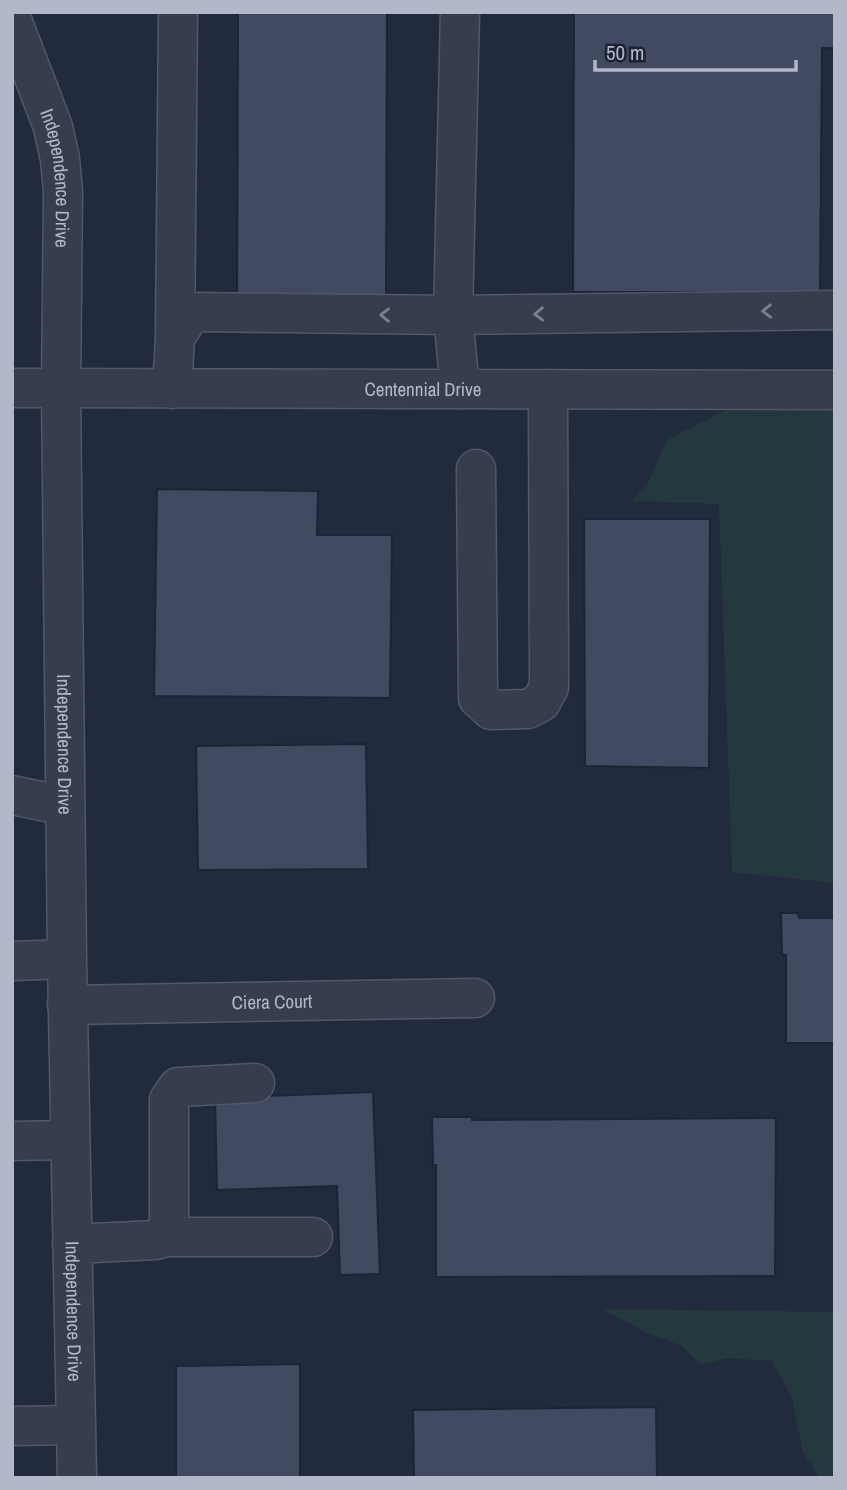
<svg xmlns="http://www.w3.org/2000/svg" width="847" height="1490" viewBox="0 0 847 1490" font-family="'Archivo Narrow',sans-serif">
	<rect width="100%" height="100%" fill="#222b3d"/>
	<g fill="#24393e">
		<polygon points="727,409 835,410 835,883 732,872 719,504 632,501 649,481 667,440"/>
		<polygon points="601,1309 835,1312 835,1478 820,1478 803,1453 792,1398 772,1361 727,1358 702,1365 680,1345 652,1335"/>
	</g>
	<g fill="#414a60" stroke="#1d2434" stroke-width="2">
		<polygon points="238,12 387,12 386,304 237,303"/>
		<polygon points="574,12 835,12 835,48 822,48 820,292 573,292"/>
		<polygon points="157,489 318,491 317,535 392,535 390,698 154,696"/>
		<polygon points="584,519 710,519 709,768 585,766"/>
		<polygon points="366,744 368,869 198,870 196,746"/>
		<polygon points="781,913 798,913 799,918 835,918 835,1043 786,1043 786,955 782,954"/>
		<polygon points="373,1092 380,1274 340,1275 337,1186 217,1190 215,1098"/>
		<polygon points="432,1117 472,1117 472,1120 776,1118 775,1276 436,1277 436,1165 433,1165"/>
		<polygon points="300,1364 300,1478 176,1478 176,1366"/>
		<polygon points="656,1407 657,1478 414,1478 413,1410"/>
	</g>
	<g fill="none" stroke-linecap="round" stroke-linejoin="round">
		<g stroke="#515868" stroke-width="41">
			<g id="minor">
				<polyline points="460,12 453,315 460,389"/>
				<path id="s1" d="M12 20 53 127 60 159 63 192 61 389 67 959 77 1478"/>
				<polyline points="175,338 178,12"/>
				<path id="s2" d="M12 388 835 390"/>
				<polyline points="172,389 175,338 191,312 453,315 835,310"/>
				<polyline points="476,469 478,698 491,710 528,709 541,702 549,687 548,389"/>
				<polyline points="12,795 65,806"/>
				<polyline points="12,961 67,959"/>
				<path id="s3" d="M67 1005 475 998"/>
				<polyline points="12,1141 70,1140"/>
				<polyline points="167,1237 313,1237"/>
				<polyline points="72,1244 156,1240 167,1237 169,1228 169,1100 178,1087 255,1083"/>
				<polyline points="12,1426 76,1425"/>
			</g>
		</g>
		<use href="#minor" stroke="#363d4d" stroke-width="38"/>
	</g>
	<defs><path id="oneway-chevron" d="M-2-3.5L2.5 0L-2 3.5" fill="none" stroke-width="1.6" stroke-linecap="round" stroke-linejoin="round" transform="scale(1.75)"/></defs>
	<g stroke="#7a8191">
		<use href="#oneway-chevron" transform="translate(767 311) rotate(179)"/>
		<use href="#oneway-chevron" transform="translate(539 314) rotate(179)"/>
		<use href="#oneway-chevron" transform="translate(385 315) rotate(-179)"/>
	</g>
	<g text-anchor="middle" stroke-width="5" stroke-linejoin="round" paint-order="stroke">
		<g font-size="19" fill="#b2b8c9" stroke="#1b2232">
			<text dy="7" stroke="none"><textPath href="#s1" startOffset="166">Independence Drive</textPath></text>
			<text dy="7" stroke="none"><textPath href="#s2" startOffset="411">Centennial Drive</textPath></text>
			<text dy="7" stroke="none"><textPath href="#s1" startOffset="733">Independence Drive</textPath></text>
			<text dy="7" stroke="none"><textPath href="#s3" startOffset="205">Ciera Court</textPath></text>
			<text dy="7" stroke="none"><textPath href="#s1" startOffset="1300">Independence Drive</textPath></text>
		</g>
	</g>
	<rect width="847" height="1490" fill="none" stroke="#b2b8c9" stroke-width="28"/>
	<path d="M595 60v10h201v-10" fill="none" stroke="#b2b8c9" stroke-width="3.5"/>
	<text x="606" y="60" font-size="21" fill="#b2b8c9" stroke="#1b2232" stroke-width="5" paint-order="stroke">50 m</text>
</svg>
